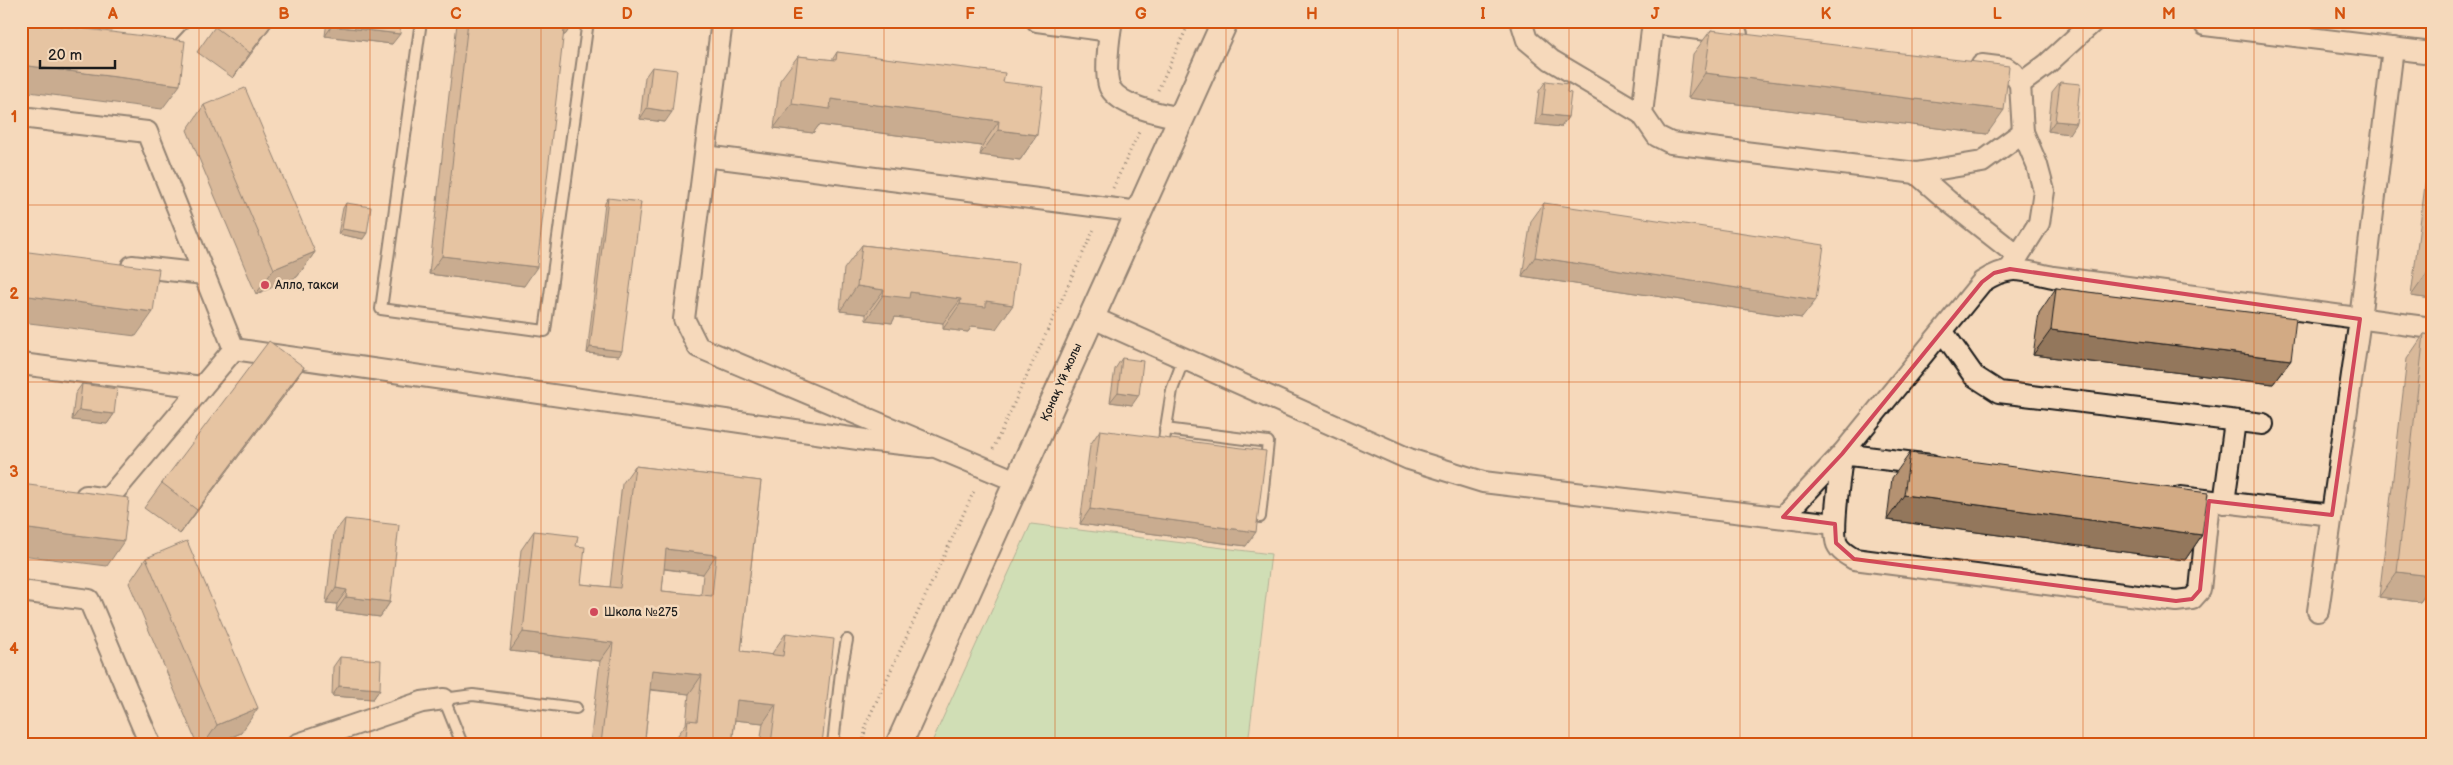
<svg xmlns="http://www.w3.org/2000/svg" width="2453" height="765" viewBox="0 0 2453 765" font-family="'Balsamiq Sans',sans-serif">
	<rect width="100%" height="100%" fill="#f5d9bb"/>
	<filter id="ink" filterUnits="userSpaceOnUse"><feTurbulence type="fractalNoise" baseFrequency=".02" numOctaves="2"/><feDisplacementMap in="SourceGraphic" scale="10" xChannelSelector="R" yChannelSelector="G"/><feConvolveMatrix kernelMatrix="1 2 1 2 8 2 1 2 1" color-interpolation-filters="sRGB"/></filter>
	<g filter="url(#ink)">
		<polygon fill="#a3e5ae" stroke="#608065" points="1031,524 1271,554 1248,744 931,744"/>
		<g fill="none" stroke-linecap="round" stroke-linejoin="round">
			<g stroke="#1c1c1c" stroke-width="14">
				<g id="service">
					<polyline points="421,21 381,309 545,331 588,21"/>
					<polyline points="1165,429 1268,442 1260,517"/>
					<polyline points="1164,440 1172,390 1184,358"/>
					<polyline points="462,744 444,699 473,695 576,708"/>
					<polyline points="833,744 841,672 847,640"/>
				</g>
			</g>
			<g stroke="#1c1c1c" stroke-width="24">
				<g id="minor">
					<polyline points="25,21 164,36 178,21"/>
					<polyline points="722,21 684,319 698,347 1016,481"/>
					<polyline points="1037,21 1110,31"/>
					<path d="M1112 21C1109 36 1104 76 1110 88 1121 107 1161 114 1181 118"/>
					<polyline points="1521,21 1527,40 1551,60 1642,114"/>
					<polyline points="1653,21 1642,114 1657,136 1671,143 1916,173 1982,162 2023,132"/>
					<polyline points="1653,23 1737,34"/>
					<polyline points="2205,25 2432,53"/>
					<polyline points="1982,65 2006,68 2013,73 2020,84 2023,132 2037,165 2044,191 2039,223 2010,269"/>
					<polyline points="2020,84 2046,65 2094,21"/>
					<polyline points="21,117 147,132 234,349"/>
					<polyline points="705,156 1139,212"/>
					<polyline points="1916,173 1948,201 2018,256"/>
					<polyline points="132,266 204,274"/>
					<polyline points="1091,317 1409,459 1483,482 1835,524"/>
					<polyline points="1943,332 1974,376 1999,392 2263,424"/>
					<polyline points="234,349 865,440 930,447"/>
					<polyline points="21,364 202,387"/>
					<path d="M1931 465 1842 454C1841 472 1831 529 1837 544 1840 551 1847 555 1854 559L2176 601 2192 599 2200 590 2209 501"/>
					<polyline points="86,496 108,499 234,349"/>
					<polyline points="2180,497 2332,515"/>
					<polyline points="2224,503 2235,421"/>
					<path d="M1783 517 1842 454 1982 282C2010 263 2023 271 2053 277L2432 328"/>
					<polyline points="21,591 89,600 150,744"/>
					<polyline points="2318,611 2360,319 2393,48"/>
					<polyline points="298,744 422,702 444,699"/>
				</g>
			</g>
			<g stroke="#1c1c1c" stroke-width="29">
				<polyline id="tertiary" points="899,744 1225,21"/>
			</g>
			<g stroke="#1c1c1c" stroke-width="3" stroke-dasharray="1 4" stroke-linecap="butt">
				<polyline points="1158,90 1190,21"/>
				<polyline points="1113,188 1140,130"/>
				<polyline points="993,449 1095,227"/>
				<polyline points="863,744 866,724 975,489"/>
			</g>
			<use href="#service" stroke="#f5d9bb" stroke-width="10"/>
			<use href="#minor" stroke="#f5d9bb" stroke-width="20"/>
			<use href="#tertiary" stroke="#f5d9bb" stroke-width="25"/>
		</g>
		<g fill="#b59272" stroke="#1c1c1c" fill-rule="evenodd">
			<polygon points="219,21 275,21 233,78 197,52"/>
			<polygon points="327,21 401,21 392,44 325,36"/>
			<polygon points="449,21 575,21 565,35 563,35 524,286 429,274 457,23"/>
			<polygon points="1711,30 1987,134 1688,98 1693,54"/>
			<polygon points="837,52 1003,82 1037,135 1020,160 980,155 982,146 819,125 813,133 774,128 780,80 798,56 832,60"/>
			<polygon points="652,67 665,122 640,119 645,77"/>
			<polygon points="1546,81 1567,92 1568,117 1561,127 1535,124 1539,91"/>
			<polygon points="2060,82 2069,134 2048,131 2052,92"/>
			<polygon points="204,105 315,252 297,277 256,294 187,130"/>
			<polygon points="2432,130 2432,299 2411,296"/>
			<polygon points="608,198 619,356 587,353 605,203"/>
			<polygon points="346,203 363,239 338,234 343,208"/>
			<polygon points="1544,203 1802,318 1522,276 1531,221"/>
			<polygon points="862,245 1018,263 996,329 972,326 968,332 943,329 943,323 895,317 892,323 866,320 866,314 840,311 844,269"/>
			<polygon points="2056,288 2291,360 2273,384 2033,355 2039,313"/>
			<polygon points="2424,334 2432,335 2432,585 2420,602 2379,597 2407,359"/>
			<polygon points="1122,358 1132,405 1110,402 1115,369"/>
			<polygon points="304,367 287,392 180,534 144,508 162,483"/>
			<polygon points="82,384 114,414 107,424 72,420 75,394"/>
			<polygon points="1100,430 1246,546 1080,524 1090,445"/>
			<polygon points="1910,453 2202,535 2185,560 1887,520 1892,478"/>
			<path d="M635 466 761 481 741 651 772 655 773 652 786 633 822 744H760L763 723 735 720 732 744H590L600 661 510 651 521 550 534 531 576 546 581 584 610 587 622 484ZM664 569 703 574 701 595 662 591ZM650 690 689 694 686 724 675 739V743L645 739Z"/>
			<polygon points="345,519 390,602 380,617 336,611 337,604 326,603 334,533"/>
			<polygon points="146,558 241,733 215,744 197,744 129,583"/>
			<polygon points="340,657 380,689 373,699 332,696 333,667"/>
		</g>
		<g fill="#93775c" stroke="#1c1c1c">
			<polygon points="274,21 275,21 233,78 250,53"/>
			<polygon points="561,21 575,21 565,35 552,33"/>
			<polygon points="332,26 400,34 392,44 325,36"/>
			<polygon points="21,65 180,85 162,109 21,91"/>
			<polygon points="1705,73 2004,110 1987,134 1688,98"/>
			<polygon points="831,99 999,121 982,146 819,125 813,133 774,128 792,104"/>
			<polygon points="647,108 672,112 665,122 640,119"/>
			<polygon points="1542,114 1568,117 1561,127 1535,124"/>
			<polygon points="2055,121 2076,123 2069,134 2048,131"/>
			<polygon points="998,130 1037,135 1020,160 980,155"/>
			<polygon points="342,229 367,233 363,239 338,234"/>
			<polygon points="315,252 297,277 256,294 274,269"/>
			<polygon points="442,256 537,267 524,286 429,274"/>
			<polygon points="1535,257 1816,300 1802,318 1522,276"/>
			<polygon points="2428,272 2432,272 2432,299 2411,296"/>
			<polygon points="857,286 884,290 866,314 840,311"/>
			<polygon points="910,292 961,299 943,323 895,317 892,323 866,320 883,295"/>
			<polygon points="21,295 153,312 136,336 21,322"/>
			<polygon points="986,301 1013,305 996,329 972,326 968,332 943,329 960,304"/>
			<polygon points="2051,330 2291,360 2273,384 2033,355"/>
			<polygon points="590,347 622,351 619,356 587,353"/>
			<polygon points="304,367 287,392 180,534 197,510"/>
			<polygon points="1118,392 1139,395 1132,405 1110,402"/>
			<polygon points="79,410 114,414 107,424 72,420"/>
			<polygon points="1904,495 2202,535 2185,560 1887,520"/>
			<polygon points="1090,509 1256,532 1246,546 1080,524"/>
			<polygon points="21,528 124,541 107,566 21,555"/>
			<polygon points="666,549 716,555 703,574 653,567"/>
			<polygon points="2397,572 2432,576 2432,585 2420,602 2379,597"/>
			<polygon points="336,588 347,590 337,604 326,603"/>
			<polygon points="346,597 390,602 380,617 336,611"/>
			<polygon points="523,632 613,643 600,661 510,651"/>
			<polygon points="652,670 702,675 689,694 639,688"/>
			<polygon points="339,686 380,689 373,699 332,696"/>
			<polygon points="737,700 776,704 763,723 724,719"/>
			<polygon points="258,708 241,733 215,744 204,744 217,725"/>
		</g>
		<g fill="#d2aa84" stroke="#1c1c1c" fill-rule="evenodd">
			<polygon points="21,21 185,41 180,85 21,65"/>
			<polygon points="219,21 274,21 250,53 215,27"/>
			<polygon points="333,21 401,21 400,34 332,26"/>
			<polygon points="468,21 565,21 537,267 442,256"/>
			<polygon points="1711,30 2009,66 2004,110 1705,73"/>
			<polygon points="837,52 1005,73 1003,82 1043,87 1037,135 998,130 999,121 831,99 830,109 792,104 798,56 836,60"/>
			<polygon points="652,67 677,70 672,112 647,108"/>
			<polygon points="1546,81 1568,84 1567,92 1571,93 1568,117 1542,114"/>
			<polygon points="2060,82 2080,84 2076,123 2055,121"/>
			<polygon points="245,88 315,252 274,269 204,105"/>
			<polygon points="608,198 641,202 622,351 590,347"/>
			<polygon points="346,203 371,207 367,233 342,229"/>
			<polygon points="1544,203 1824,245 1816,300 1535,257"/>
			<polygon points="862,245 1018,263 1013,305 986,301 986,307 960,304 961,299 910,292 909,298 883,295 884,290 857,286"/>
			<polygon points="2432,245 2432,272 2428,272"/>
			<polygon points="21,251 159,269 153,312 21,295"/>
			<polygon points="2056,288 2296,318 2291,360 2051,330"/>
			<polygon points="2424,334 2432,335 2432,576 2397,572"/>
			<polygon points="269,341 304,367 197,510 162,483"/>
			<polygon points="1122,358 1143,361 1139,395 1118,392"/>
			<polygon points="82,384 117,389 114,414 79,410"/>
			<polygon points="1100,430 1266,451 1256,532 1090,509"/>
			<polygon points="1910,453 2208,493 2202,535 1904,495"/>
			<path d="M635 466 761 481 741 651 783 656 786 633 834 639 822 744H771L776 704 737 700 732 744H685L688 720 697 721 702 675 652 670 645 739 684 744H601L613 643 523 632 534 531 578 536 576 546 585 547 581 584 620 588ZM666 549 716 555 712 596 662 591Z"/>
			<polygon points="21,484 129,498 124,541 21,528"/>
			<polygon points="345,519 399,525 390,602 346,597 347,590 336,588"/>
			<polygon points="187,541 258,708 217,725 146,558"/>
			<polygon points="340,657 381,660 380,689 339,686"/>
		</g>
	</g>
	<path d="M0 0H2453V765H0ZM2010 269 2360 319 2332 515 2209 501 2200 590 2192 599 2176 601 1854 559 1836 543 1835 524 1783 517 1842 454 1982 282 1994 273Z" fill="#f5d9bb" fill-opacity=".55" fill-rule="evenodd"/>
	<path fill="none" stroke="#d1495b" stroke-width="4" stroke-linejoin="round" d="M2010 269 2360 319 2332 515 2209 501 2200 590 2192 599 2176 601 1854 559 1836 543 1835 524 1783 517 1842 454 1982 282 1994 273Z"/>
	<path fill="none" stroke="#d4530e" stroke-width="1" stroke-opacity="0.55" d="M199 21V744M370 21V744M541 21V744M713 21V744M884 21V744M1055 21V744M1226 21V744M1398 21V744M1569 21V744M1740 21V744M1912 21V744M2083 21V744M2254 21V744M21 205H2432M21 382H2432M21 560H2432"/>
	<g fill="#d1495b" stroke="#f5d9bb" stroke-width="2">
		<circle cx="265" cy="285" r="5"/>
		<circle cx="594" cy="612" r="5"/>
	</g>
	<g text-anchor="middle" stroke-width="5" stroke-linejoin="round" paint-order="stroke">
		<g font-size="12" fill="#1c1c1c" stroke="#f5d9bb" text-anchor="start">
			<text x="275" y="289">Алло, такси</text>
			<text x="604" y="616">Школа №275</text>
		</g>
		<g font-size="12" fill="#1c1c1c" stroke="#f5d9bb">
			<text transform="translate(1061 382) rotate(-66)" y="4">Қонақ Үй жолы</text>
		</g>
	</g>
	<rect width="2453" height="765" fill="none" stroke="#f5d9bb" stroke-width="55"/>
	<path d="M40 60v8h75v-8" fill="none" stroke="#1c1c1c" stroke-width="2.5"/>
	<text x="48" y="60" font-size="15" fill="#1c1c1c" stroke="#f5d9bb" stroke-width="4" paint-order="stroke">20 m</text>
	<rect x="28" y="28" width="2398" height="710" fill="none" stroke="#d4530e" stroke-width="2"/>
	<g font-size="16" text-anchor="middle" font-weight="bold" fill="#d4530e">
		<text x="113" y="19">A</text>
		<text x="284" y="19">B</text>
		<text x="456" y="19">C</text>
		<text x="627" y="19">D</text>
		<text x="798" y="19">E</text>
		<text x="970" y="19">F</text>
		<text x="1141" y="19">G</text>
		<text x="1312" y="19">H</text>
		<text x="1483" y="19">I</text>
		<text x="1655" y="19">J</text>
		<text x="1826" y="19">K</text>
		<text x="1997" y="19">L</text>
		<text x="2169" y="19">M</text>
		<text x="2340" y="19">N</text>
		<text x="14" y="122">1</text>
		<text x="14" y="299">2</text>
		<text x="14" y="477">3</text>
		<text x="14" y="654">4</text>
	</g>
</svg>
